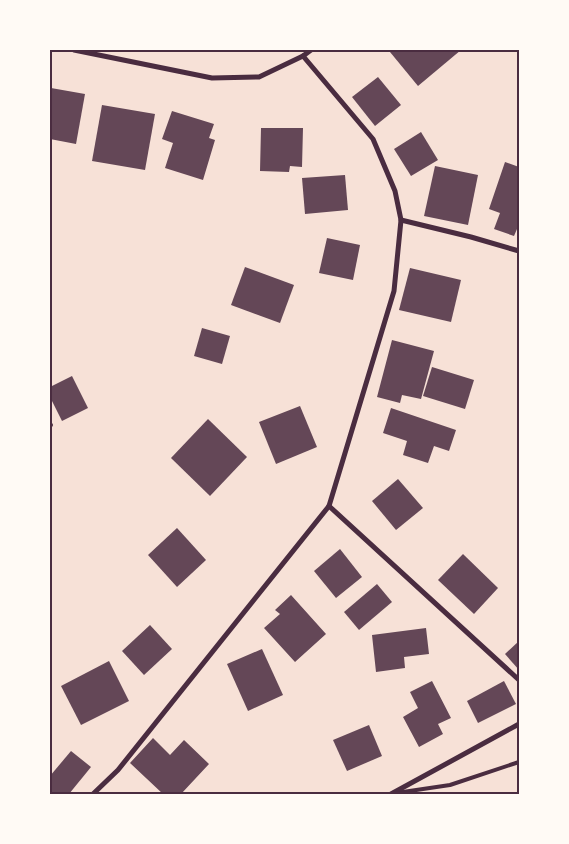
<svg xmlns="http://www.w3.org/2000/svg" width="569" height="844" viewBox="0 0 569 844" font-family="'Fira Sans',sans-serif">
	<rect width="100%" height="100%" fill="#f7e1d7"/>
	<g fill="#644757">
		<polygon points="393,50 461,50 418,86 390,52"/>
		<polygon points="378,77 401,105 375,126 352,97"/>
		<polygon points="51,88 85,94 76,144 50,139 50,95"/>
		<polygon points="102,105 155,114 145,170 92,161"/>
		<polygon points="172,111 214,124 209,138 215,140 203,180 165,168 173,143 162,139"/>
		<polygon points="261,128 303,128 302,167 290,166 289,172 260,171"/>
		<polygon points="421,132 438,160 411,176 394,149"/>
		<polygon points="505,162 519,167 519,230 517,229 514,236 494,229 500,213 489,209"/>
		<polygon points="435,166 478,175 468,225 424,216"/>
		<polygon points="345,175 348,210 305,214 302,178"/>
		<polygon points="327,238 360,245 353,280 319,273"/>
		<polygon points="245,267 294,285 280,323 231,305"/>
		<polygon points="410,268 461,280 451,322 399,310"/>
		<polygon points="202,328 230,336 222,364 194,356"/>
		<polygon points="392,340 434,351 421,399 402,395 400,403 377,397"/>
		<polygon points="432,367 474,380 465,409 423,396"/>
		<polygon points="72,376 88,408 62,421 50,397 50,387"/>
		<polygon points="300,406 317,447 276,464 259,422"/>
		<polygon points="391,408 456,430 449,451 434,446 428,463 403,455 407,441 383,433"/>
		<polygon points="208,419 247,457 210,496 171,458"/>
		<polygon points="398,479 423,508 396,530 372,501"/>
		<polygon points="177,528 206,560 177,587 148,555"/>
		<polygon points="340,549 362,577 336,598 314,571"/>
		<polygon points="463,554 498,588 474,614 438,580"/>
		<polygon points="377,584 392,602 359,630 344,612"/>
		<polygon points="291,595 326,634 295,662 264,628 280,614 275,610"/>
		<polygon points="150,625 172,649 144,675 122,651"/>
		<polygon points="426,628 429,654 404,657 405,668 376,672 372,635"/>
		<polygon points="519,641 519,670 505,654"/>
		<polygon points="262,649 283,695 248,711 227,664"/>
		<polygon points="109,661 129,701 81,725 61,686"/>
		<polygon points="432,681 451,718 438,724 443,734 419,747 403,717 418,708 410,692"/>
		<polygon points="504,681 516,704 478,723 467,701"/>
		<polygon points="369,725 382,756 347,771 333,740"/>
		<polygon points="153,738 170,755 184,740 209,764 181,794 163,794 130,763"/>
		<polygon points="71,751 91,767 69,794 53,794 50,792 50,776"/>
	</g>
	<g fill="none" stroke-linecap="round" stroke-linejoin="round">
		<g stroke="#4a2c40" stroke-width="4">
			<polyline points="50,425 51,425"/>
			<polyline points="396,793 450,785 519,762"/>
		</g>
		<g stroke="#4a2c40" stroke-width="5">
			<polyline points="74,50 212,78 259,77 303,56 311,50"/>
			<polyline points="401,220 471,237 519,251"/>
			<polyline points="329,506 519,680"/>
			<polyline points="93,794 118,770 329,506 394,291 401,220 395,191 373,139 303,56"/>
			<polyline points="391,794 519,724"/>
		</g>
	</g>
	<rect width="569" height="844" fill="none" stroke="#fffaf5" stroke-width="102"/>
	<rect x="51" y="51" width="467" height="742" fill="none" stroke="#4a2c40" stroke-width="2"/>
</svg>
